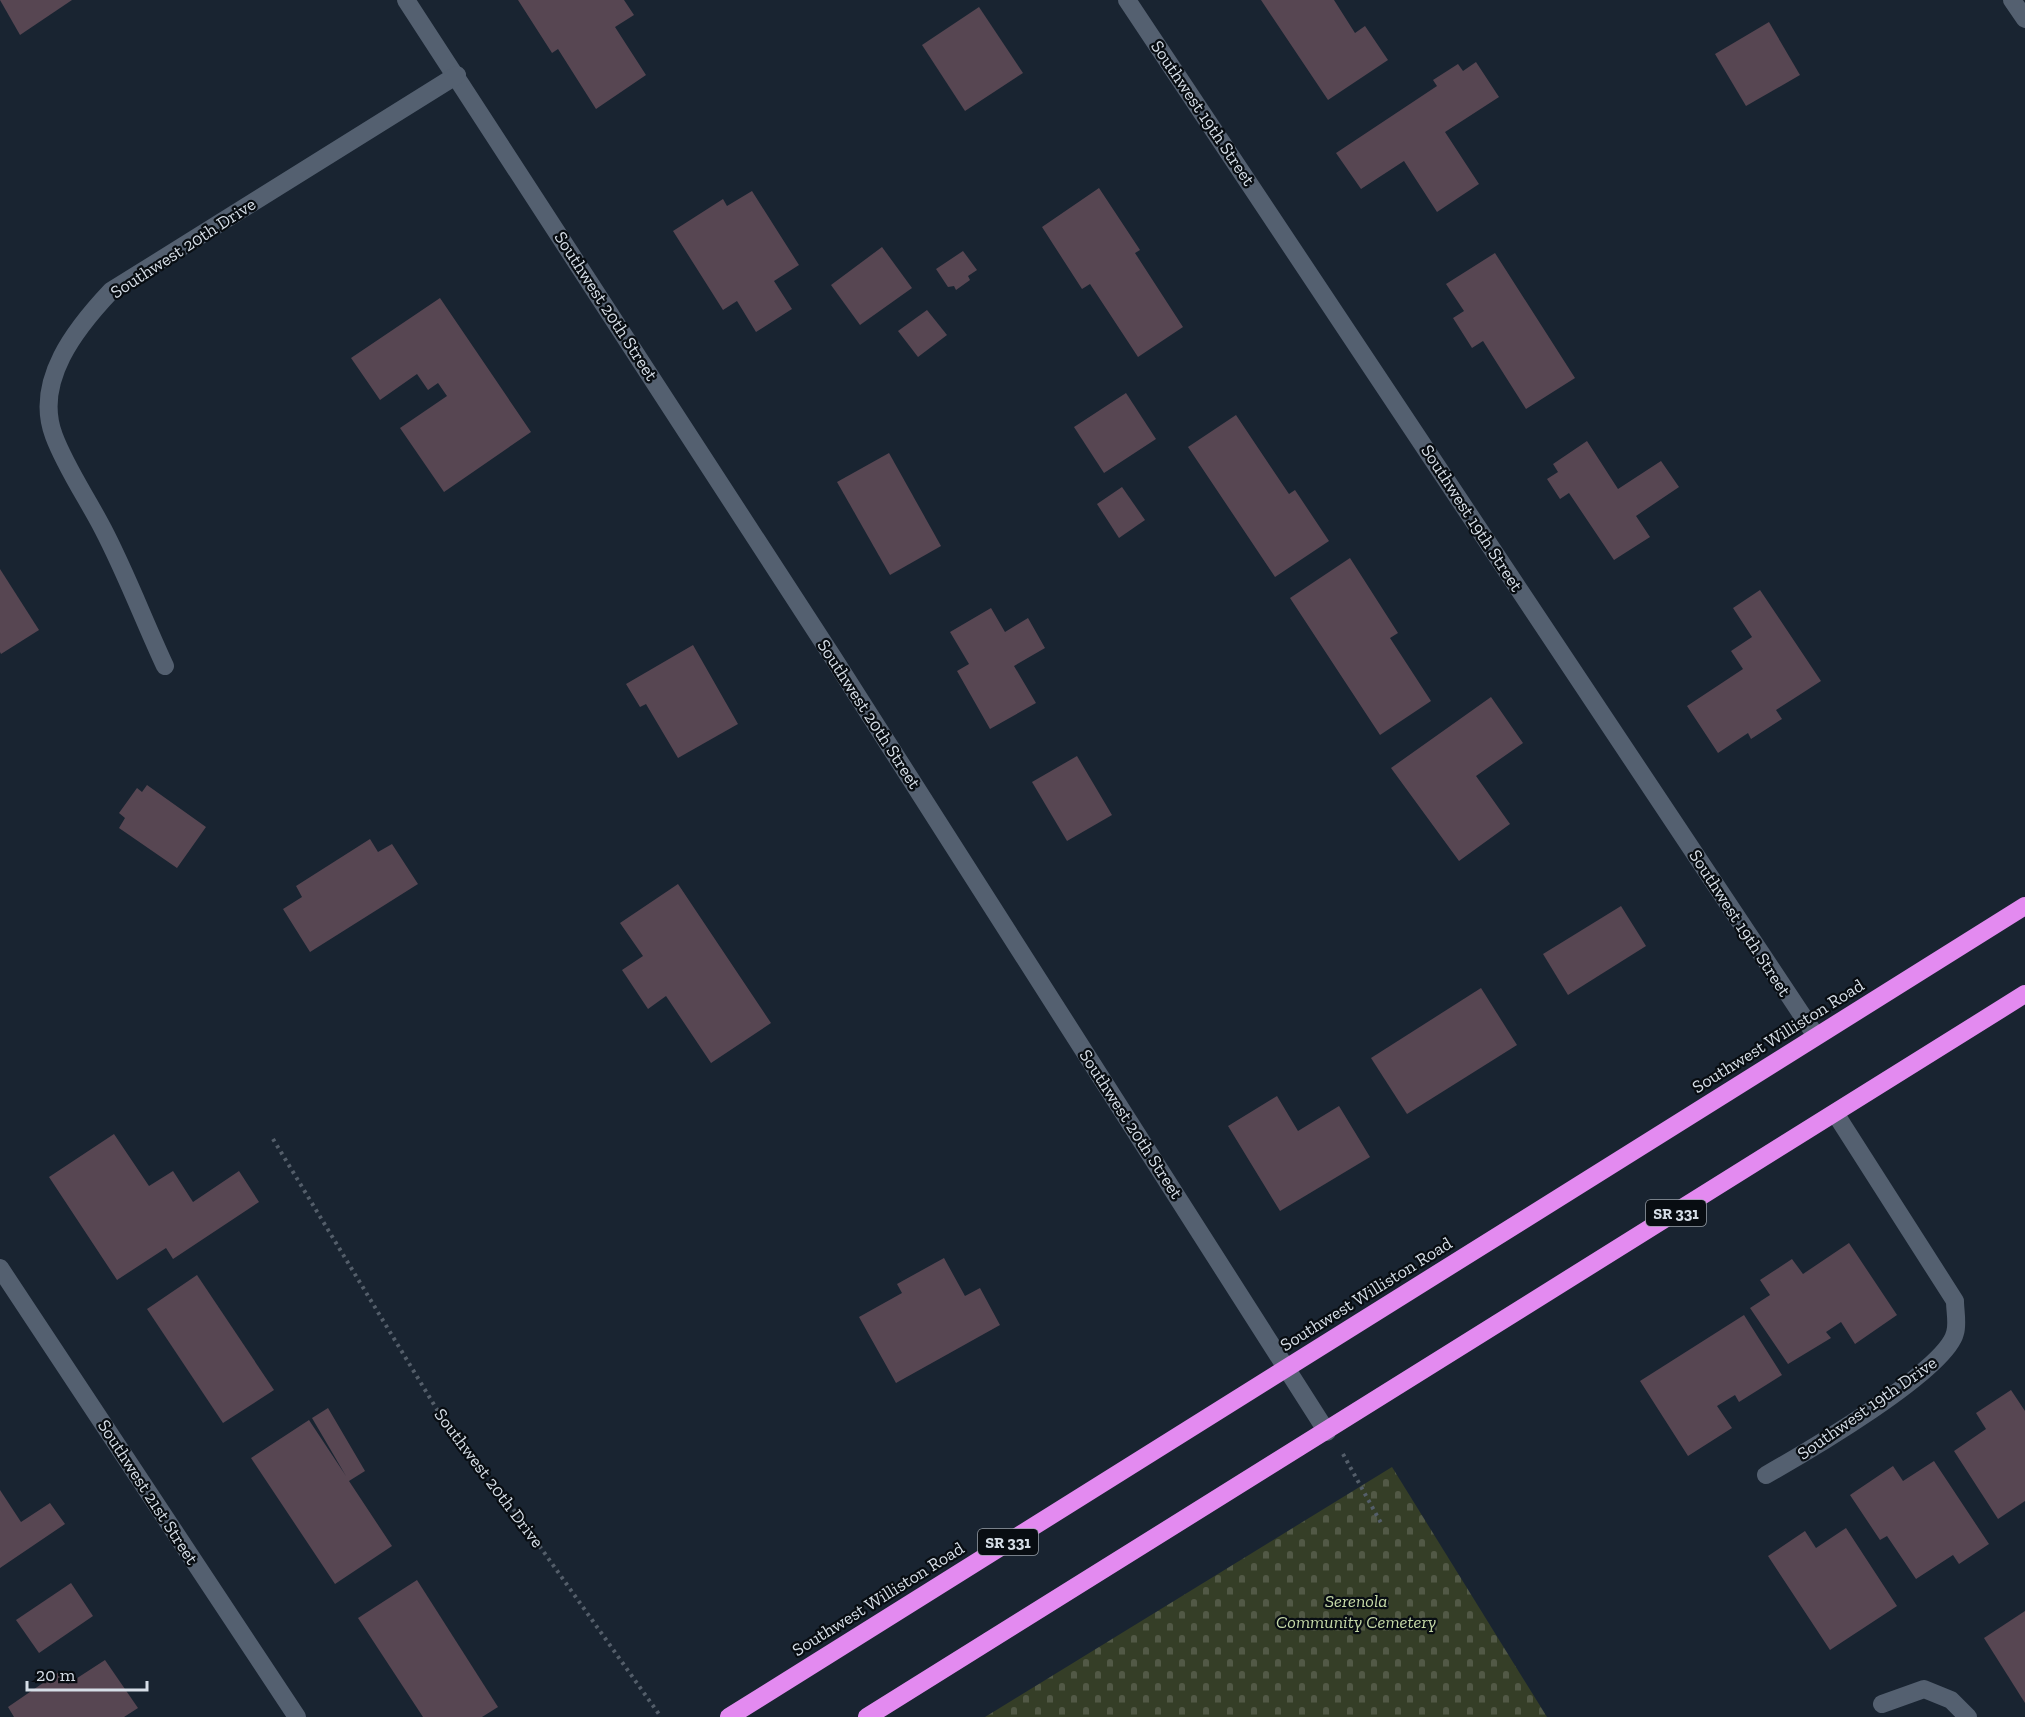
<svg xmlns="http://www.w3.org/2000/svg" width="2025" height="1717" viewBox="0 0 2025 1717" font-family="'Zilla Slab',serif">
	<defs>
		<pattern id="cemetery-stones" width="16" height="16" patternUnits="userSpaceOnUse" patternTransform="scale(1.5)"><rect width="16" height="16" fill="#353e27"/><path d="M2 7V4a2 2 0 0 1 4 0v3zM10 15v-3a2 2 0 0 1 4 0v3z" fill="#525946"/></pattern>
	</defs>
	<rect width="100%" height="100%" fill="#192431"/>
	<polygon fill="url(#cemetery-stones)" points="1392,1467 1547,1717 985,1717"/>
	<g fill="#574652">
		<polygon points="0,0 72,0 20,35"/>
		<polygon points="518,0 624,0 634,15 615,27 646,75 596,109 558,49 552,53"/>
		<polygon points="1261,0 1334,0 1355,33 1365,26 1388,60 1328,100"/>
		<polygon points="979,7 1023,73 965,111 922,45"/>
		<polygon points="1769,22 1800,75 1746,106 1715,54"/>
		<polygon points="1476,62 1499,97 1445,132 1479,184 1437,212 1404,161 1361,189 1336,153 1437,86 1433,80 1458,64 1463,71"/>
		<polygon points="1099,188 1140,250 1135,253 1183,327 1138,357 1090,284 1082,289 1042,227"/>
		<polygon points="752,191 799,265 774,281 792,309 756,332 737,301 723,310 673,231 723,199 727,206"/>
		<polygon points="882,247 912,288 860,325 831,285"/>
		<polygon points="963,251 977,270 968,276 970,280 956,290 954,286 948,287 936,269"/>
		<polygon points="1495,253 1575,378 1526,409 1483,341 1472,348 1453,318 1464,311 1446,284"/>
		<polygon points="440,298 531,432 444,492 400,428 447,396 438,383 428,390 417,374 380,400 351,358"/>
		<polygon points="927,310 947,335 918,357 898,331"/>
		<polygon points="1126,393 1156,439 1104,473 1074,427"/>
		<polygon points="1236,415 1289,494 1295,490 1329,541 1275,577 1188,447"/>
		<polygon points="1587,441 1618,489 1661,461 1679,487 1636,516 1650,537 1614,560 1569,493 1560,499 1547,479 1558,472 1553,464"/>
		<polygon points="889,453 941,546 890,575 837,482"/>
		<polygon points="1122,487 1145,520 1119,538 1097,504"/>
		<polygon points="1350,558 1398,633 1390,638 1431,701 1380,735 1290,598"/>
		<polygon points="0,569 39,630 1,654 0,652"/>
		<polygon points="1760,590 1821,681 1776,710 1782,719 1751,739 1748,733 1718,753 1687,706 1743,669 1731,651 1752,637 1733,608"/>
		<polygon points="991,608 1005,632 1028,618 1045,648 1014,666 1036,703 990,729 957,671 969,664 950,632"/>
		<polygon points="693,645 738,724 678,758 646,704 640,707 626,684"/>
		<polygon points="1491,697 1523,743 1476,776 1510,824 1459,861 1391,768"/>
		<polygon points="1077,756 1112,815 1067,841 1032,782"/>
		<polygon points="147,785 206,827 177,868 119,828 125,818 119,813 137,788 142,792"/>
		<polygon points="370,839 378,852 392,844 418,884 310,952 283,909 302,897 296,886"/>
		<polygon points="678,884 771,1023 711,1063 666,996 648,1009 622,970 643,956 620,923"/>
		<polygon points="1621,906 1646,946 1568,995 1543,954"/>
		<polygon points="1481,988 1517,1045 1407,1114 1371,1058"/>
		<polygon points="1277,1096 1298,1131 1339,1106 1370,1157 1280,1211 1228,1126"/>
		<polygon points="114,1134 149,1186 173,1171 193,1202 239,1171 259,1202 173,1259 166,1248 117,1280 49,1177"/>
		<polygon points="1849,1243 1897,1315 1855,1344 1841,1322 1826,1332 1831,1338 1788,1364 1750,1308 1770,1295 1760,1280 1792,1259 1803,1274"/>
		<polygon points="944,1258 965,1296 980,1288 1000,1325 896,1383 859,1317 902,1293 897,1284"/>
		<polygon points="197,1275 274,1390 223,1423 147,1309"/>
		<polygon points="1744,1315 1782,1375 1739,1402 1735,1395 1717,1406 1732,1428 1688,1456 1640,1381"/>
		<polygon points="2011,1390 2025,1411 2025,1501 1998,1519 1954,1451 1986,1429 1976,1413"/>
		<polygon points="328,1408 365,1471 349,1481 392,1546 335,1584 251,1458 309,1420 346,1476 312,1418"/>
		<polygon points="1934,1461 1989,1544 1959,1564 1953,1555 1916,1579 1887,1536 1880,1540 1850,1495 1893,1466 1903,1481"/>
		<polygon points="0,1490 21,1522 50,1503 65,1524 0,1568"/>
		<polygon points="1846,1528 1897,1606 1830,1650 1768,1556 1805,1531 1816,1548"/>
		<polygon points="417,1580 498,1707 482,1717 423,1717 358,1618"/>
		<polygon points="71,1583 93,1616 39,1653 16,1620"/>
		<polygon points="2025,1611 2025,1703 1984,1638"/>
		<polygon points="105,1660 138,1708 124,1717 14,1717 8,1707 59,1672 68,1684"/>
	</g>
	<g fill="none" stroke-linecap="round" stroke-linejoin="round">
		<g stroke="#545e6a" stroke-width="4" stroke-dasharray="3 4.5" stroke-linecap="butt">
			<polyline points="273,1139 453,1436 494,1482 661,1717"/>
			<polyline points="1343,1454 1381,1523"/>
		</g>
		<g stroke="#546070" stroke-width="18">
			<polyline points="406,0 834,659 1327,1432"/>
			<polyline points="1127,0 1816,1036"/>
			<polyline points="2012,0 2025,19"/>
			<path d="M165 666C144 621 126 573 103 529 87 498 66 468 54 436 33 381 77 327 111 291L457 75"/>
			<polyline points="0,1268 297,1717"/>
			<path d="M1766 1475C1803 1454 1946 1371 1955 1333 1958 1324 1955 1311 1955 1301L1835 1113"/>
			<polyline points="1882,1704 1924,1689 1951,1700 1968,1717"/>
		</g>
		<g stroke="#e38af0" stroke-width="18">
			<polyline points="729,1717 2025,906"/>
			<polyline points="867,1717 2025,994"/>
		</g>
	</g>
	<g text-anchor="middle" stroke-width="4.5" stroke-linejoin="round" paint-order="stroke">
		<g fill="#080d12" stroke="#989fa7" stroke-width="1.5">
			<rect x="1646" y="1200" width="60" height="26" rx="4.5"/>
			<rect x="978" y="1529" width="60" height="26" rx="4.5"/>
		</g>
		<g font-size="16" font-weight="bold" fill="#d6dee7">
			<text x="1676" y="1219">SR 331</text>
			<text x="1008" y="1548">SR 331</text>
		</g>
		<g font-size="18" fill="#d6dee7" stroke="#080d12">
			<text transform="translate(1203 113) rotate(56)" y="6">Southwest 19th Street</text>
			<text transform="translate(183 248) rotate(-33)" y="6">Southwest 20th Drive</text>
			<text transform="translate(606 306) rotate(57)" y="6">Southwest 20th Street</text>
			<text transform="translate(1472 518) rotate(57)" y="6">Southwest 19th Street</text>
			<text transform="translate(869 714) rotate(57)" y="6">Southwest 20th Street</text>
			<text transform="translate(1740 923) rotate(57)" y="6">Southwest 19th Street</text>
			<text transform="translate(1778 1036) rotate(-32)" y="6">Southwest Williston Road</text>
			<text transform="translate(1131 1124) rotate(57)" y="6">Southwest 20th Street</text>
			<text transform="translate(1366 1294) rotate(-32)" y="6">Southwest Williston Road</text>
			<text transform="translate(1867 1408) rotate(-35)" y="6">Southwest 19th Drive</text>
			<text transform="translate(489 1478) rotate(53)" y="6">Southwest 20th Drive</text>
			<text transform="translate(148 1492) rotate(57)" y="6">Southwest 21st Street</text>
			<text transform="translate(878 1599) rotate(-32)" y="6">Southwest Williston Road</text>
		</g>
		<g font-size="18" font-style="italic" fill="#c6daa8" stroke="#080d12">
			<text x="1356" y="1607">Serenola<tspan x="1356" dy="21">Community Cemetery</tspan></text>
		</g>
	</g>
	<path d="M27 1681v9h120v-9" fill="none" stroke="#d6dee7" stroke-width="3"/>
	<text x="36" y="1681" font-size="18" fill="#d6dee7" stroke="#080d12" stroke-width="4.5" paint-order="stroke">20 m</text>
</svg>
